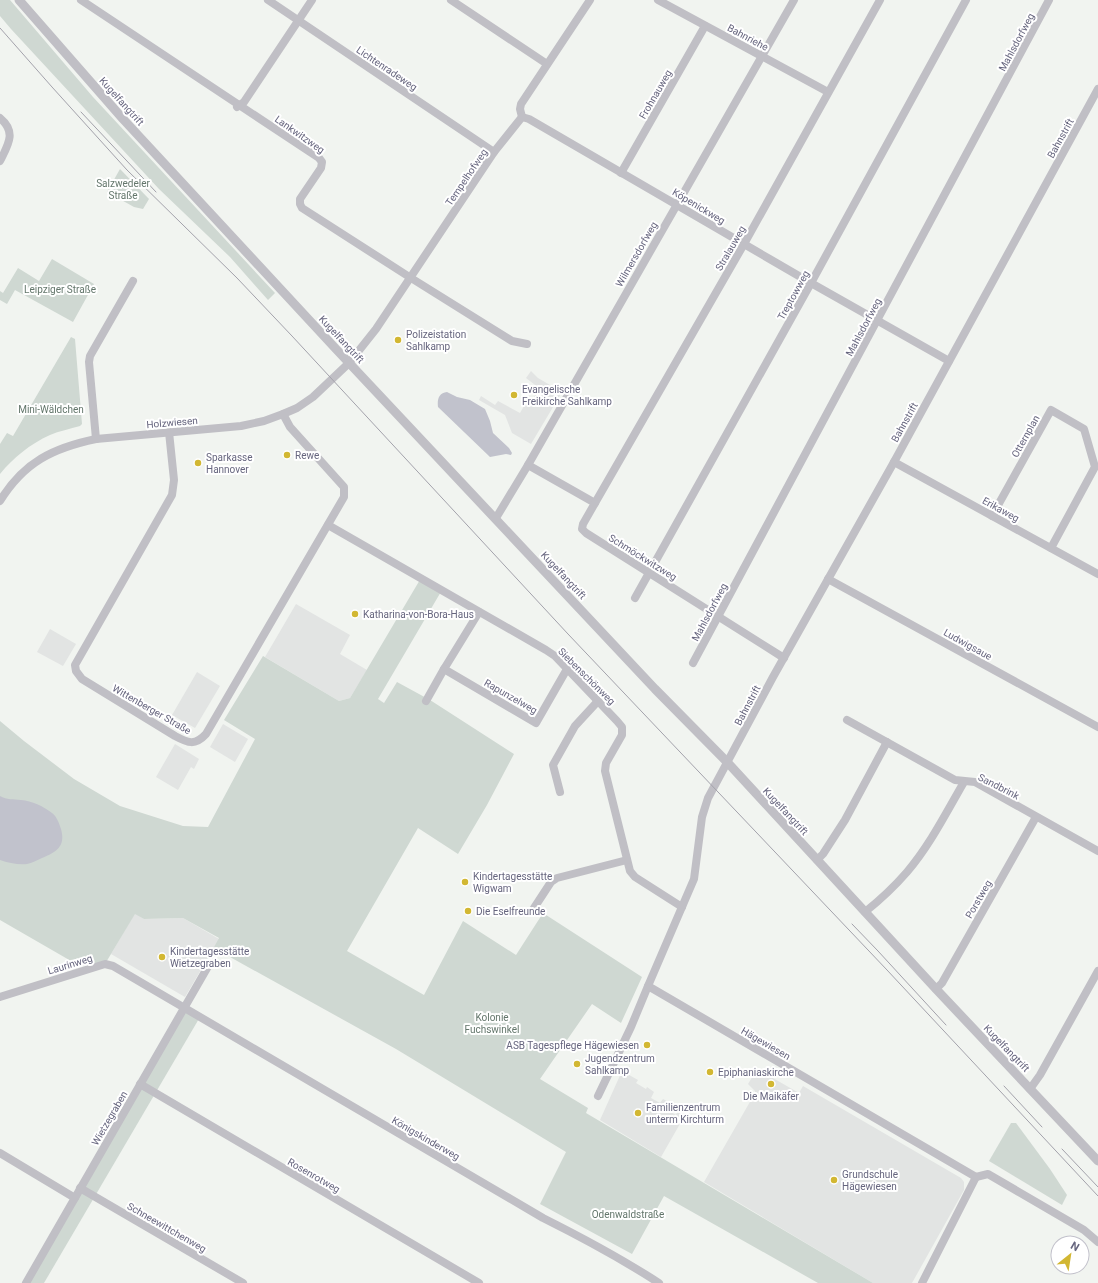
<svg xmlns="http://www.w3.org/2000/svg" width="1098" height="1283" viewBox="0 0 1098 1283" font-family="Roboto,sans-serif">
	<rect width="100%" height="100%" fill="#f1f4f0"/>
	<g fill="#e2e4e3">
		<polygon points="531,371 538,378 562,392 531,444 512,433 505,415 479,400 481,396 495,405 498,401 520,413 528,399 532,401 539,388 526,378"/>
		<polygon points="296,604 350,635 340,654 367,670 350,698 339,701 265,657"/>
		<polygon points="50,629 76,644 63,666 37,652"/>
		<polygon points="197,672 220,686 195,728 172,715"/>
		<polygon points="223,724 248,739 235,762 210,747"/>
		<polygon points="175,744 199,759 194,769 191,767 178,790 156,777"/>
		<polygon points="135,913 144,919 183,918 219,939 185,997 111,954"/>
		<polygon points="757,1069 799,1093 803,1086 961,1178 964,1182 964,1190 912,1283 873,1283 704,1182 755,1093 755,1091 748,1084"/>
		<polygon points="622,1071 638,1080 636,1083 646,1089 647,1087 654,1092 651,1098 660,1103 663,1099 670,1103 666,1109 676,1115 678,1110 685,1115 661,1157 600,1120"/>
	</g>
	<g fill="#cfd8d2">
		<polygon points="0,0 10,0 93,97 275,293 268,300 230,257 159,189 11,29 0,16"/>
		<polygon points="120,169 149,199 143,209 134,207 107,192"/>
		<polygon points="52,259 94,284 73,322 15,290 7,304 0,300 0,291 3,293 18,268 39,281"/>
		<path d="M71 337 75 339 82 424 80 426C70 429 59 431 50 435 30 444 13 458 0 474V444L7 433 13 436Z"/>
		<polygon points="421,578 442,590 378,699 384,703 397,682 430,700 514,754 487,805 458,854 418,828 347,951 424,995 463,921 516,955 543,913 642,977 621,1023 592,1004 540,1079 588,1108 586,1113 873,1283 818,1283 664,1196 632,1254 540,1204 566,1152 396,1049 230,957 214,947 219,938 183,918 144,919 135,914 105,964 71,961 0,920 0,721 24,741 74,779 120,806 183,826 208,827 255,739 224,720 263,656 339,701 350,698"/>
		<polygon points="184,1008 200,1017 44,1283 26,1283"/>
		<polygon points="1011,1123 1016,1123 1050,1169 1067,1195 1062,1205 989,1161"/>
	</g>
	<g fill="#c1c2cc">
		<path d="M447 392 457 397 470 400 485 409 490 421 493 433 509 448 512 453 511 455 506 454 490 457 438 407C437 399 439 393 447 392Z"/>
		<path d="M0 796C7 800 13 799 21 800 32 801 43 806 52 813 57 817 59 823 61 829 66 847 56 852 42 858 37 860 32 863 27 864 19 865 8 863 0 860Z"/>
	</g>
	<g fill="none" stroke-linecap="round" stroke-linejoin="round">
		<g stroke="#c0bfc5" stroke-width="8">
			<polyline points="81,0 319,158 322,162 321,168 300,199 300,204 302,208 411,278 512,341 527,344"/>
			<polyline points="268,0 494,152"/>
			<polyline points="451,0 547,64"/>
			<polyline points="658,0 828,92"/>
			<polyline points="237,107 244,102 312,0"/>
			<polyline points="522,117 529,119 811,283 949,361"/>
			<polyline points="522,117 520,109 521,104 590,0"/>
			<path d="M0 118C17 132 8 145 0 161"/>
			<polyline points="621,173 705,26"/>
			<path d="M169 432 174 480 172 495 75 665 76 671 82 679 175 736C188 743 195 746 206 734L344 497V487L290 427 283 414"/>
			<polyline points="96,439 89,362 90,356 133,281"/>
			<polyline points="894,462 1098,574"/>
			<polyline points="528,465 595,503 583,524 582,529 586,533 784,658"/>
			<path d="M0 501C24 462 53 448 96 439L241 426 264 421 283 414 297 408 313 397 349 363 376 329 494 152 522 117"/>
			<polyline points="595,503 744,244 880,0"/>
			<polyline points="992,516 1051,410 1084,429 1095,467 1051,548"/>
			<polyline points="496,518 528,465 794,0"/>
			<polyline points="328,525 546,650 555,656 617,721 622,727 622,735 606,763 605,771 630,871 635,877 682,907"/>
			<polyline points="828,579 1098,727"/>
			<polyline points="635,598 811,283 966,0"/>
			<polyline points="479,612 444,669 536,723 567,669"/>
			<polyline points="693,663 1049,0"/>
			<polyline points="426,701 444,669"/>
			<polyline points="847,720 955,780 975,782 1098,851"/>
			<polyline points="560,792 553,765 575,726 598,701"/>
			<polyline points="817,860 823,854 845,820 887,742"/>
			<polyline points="534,908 551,882 557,878 627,860"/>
			<path d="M865 912C880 900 894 887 907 872 930 845 946 813 964 782"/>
			<polyline points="936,989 942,983 1036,817"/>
			<path d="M0 997 105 964 113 966 543 1218C583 1238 622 1259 659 1283"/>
			<polyline points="140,1084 479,1283"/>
			<polyline points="1030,1089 1040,1075 1098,971"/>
			<polyline points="598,1096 631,1027 648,986"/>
			<polyline points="0,1153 75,1198"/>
			<polyline points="976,1177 988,1174 1084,1230 1098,1242"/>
			<polyline points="80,1188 243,1283"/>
			<polyline points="26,1283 210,963"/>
			<polyline points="922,1283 976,1177 648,986 694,879 702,817 708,798 773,677 894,462 1098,89"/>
		</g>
		<polyline stroke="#c0bfc5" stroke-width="9" points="19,0 123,119 336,349 655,689 728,763 936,989 1098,1161"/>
		<g stroke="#a3a2ab" stroke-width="1">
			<polyline points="0,28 52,87 127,170 237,278 292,336 568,634 887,970 1098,1196"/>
			<polyline points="81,112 156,192"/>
			<polyline points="852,924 878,951 946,1025"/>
			<polyline points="1004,1086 1042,1127"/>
			<polyline points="1062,1149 1098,1187"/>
		</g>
	</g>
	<g fill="#d2b732" stroke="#fff" stroke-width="1.5">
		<circle cx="398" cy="340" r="4"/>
		<circle cx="514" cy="395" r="4"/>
		<circle cx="287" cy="455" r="4"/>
		<circle cx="198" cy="463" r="4"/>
		<circle cx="355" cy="614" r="4"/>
		<circle cx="465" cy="882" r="4"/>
		<circle cx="468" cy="911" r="4"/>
		<circle cx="162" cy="957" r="4"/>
		<circle cx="647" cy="1045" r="4"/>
		<circle cx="577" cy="1064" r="4"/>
		<circle cx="710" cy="1072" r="4"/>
		<circle cx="771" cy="1084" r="4"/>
		<circle cx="638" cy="1113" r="4"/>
		<circle cx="834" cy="1180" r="4"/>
	</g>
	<g text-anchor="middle" stroke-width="4" stroke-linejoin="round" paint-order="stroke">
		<g font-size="10" fill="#66657e" stroke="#fff">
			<text transform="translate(748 37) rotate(28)" y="4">Bahnriehe</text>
			<text transform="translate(1016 42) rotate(-62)" y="4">Mahlsdorfweg</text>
			<text transform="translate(387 68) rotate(34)" y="4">Lichtenradeweg</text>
			<text transform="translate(655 94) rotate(-60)" y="4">Frohnauweg</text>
			<text transform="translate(122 101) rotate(48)" y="4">Kugelfangtrift</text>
			<text transform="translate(300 134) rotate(35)" y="4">Lankwitzweg</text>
			<text transform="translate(1060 138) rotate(-61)" y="4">Bahnstrift</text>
			<text transform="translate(466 177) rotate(-56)" y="4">Tempelhofweg</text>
			<text transform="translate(699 206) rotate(31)" y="4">Köpenickweg</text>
			<text transform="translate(730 248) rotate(-60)" y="4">Stralauweg</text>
			<text transform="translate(636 254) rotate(-60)" y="4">Wilmersdorfweg</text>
			<text transform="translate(793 295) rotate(-61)" y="4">Treptowweg</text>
			<text transform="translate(863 327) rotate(-62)" y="4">Mahlsdorfweg</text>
			<text transform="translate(342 339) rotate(47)" y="4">Kugelfangtrift</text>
			<text transform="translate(172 422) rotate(-5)" y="4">Holzwiesen</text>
			<text transform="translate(904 422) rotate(-61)" y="4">Bahnstrift</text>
			<text transform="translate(1025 436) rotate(-61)" y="4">Otternplan</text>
			<text transform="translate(1001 509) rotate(29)" y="4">Erikaweg</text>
			<text transform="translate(643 557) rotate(32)" y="4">Schmöckwitzweg</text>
			<text transform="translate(564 575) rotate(47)" y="4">Kugelfangtrift</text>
			<text transform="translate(709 612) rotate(-62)" y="4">Mahlsdorfweg</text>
			<text transform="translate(968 644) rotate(29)" y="4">Ludwigsaue</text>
			<text transform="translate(587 676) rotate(45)" y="4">Siebenschönweg</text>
			<text transform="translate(511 696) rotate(30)" y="4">Rapunzelweg</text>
			<text transform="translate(747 705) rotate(-62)" y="4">Bahnstrift</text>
			<text transform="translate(152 709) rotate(30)" y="4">Wittenberger Straße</text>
			<text transform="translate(999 786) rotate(27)" y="4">Sandbrink</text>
			<text transform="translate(786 811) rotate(47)" y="4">Kugelfangtrift</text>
			<text transform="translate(978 899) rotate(-60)" y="4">Porstweg</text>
			<text transform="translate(70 964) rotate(-17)" y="4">Laurinweg</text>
			<text transform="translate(766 1043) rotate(30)" y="4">Hägewiesen</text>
			<text transform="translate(1007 1048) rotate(46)" y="4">Kugelfangtrift</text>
			<text transform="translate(109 1118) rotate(-60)" y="4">Wietzegraben</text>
			<text transform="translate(426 1138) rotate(30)" y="4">Königskinderweg</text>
			<text transform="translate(314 1175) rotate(30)" y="4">Rosenrotweg</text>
			<text transform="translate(167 1227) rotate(30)" y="4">Schneewittchenweg</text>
		</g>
		<g font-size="10" fill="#63766b" stroke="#fff">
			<text x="123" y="187">Salzwedeler<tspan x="123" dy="12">Straße</tspan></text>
			<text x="60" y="293">Leipziger Straße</text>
			<text x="51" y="413">Mini-Wäldchen</text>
			<text x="492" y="1021">Kolonie<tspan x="492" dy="12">Fuchswinkel</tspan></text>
			<text x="628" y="1218">Odenwaldstraße</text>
		</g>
		<g font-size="10" fill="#66657e" stroke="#fff" text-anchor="start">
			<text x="406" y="338">Polizeistation<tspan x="406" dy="12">Sahlkamp</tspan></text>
			<text x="522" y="393">Evangelische<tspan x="522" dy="12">Freikirche Sahlkamp</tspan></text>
			<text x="295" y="459">Rewe</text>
			<text x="206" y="461">Sparkasse<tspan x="206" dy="12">Hannover</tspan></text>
			<text x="363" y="618">Katharina-von-Bora-Haus</text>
			<text x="473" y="880">Kindertagesstätte<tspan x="473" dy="12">Wigwam</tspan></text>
			<text x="476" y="915">Die Eselfreunde</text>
			<text x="170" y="955">Kindertagesstätte<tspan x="170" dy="12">Wietzegraben</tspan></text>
			<text x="639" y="1049" text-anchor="end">ASB Tagespflege Hägewiesen</text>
			<text x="585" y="1062">Jugendzentrum<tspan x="585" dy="12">Sahlkamp</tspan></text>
			<text x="718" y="1076">Epiphaniaskirche</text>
			<text x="771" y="1100" text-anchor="middle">Die Maikäfer</text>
			<text x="646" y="1111">Familienzentrum<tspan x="646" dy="12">unterm Kirchturm</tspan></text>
			<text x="842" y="1178">Grundschule<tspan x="842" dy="12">Hägewiesen</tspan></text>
		</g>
	</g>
	<g transform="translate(1070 1255) rotate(30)"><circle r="19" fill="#ffffff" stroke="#c2c1cb"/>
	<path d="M0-3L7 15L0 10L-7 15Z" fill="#d2b732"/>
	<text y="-6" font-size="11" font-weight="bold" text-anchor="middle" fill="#66657e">N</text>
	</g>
</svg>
